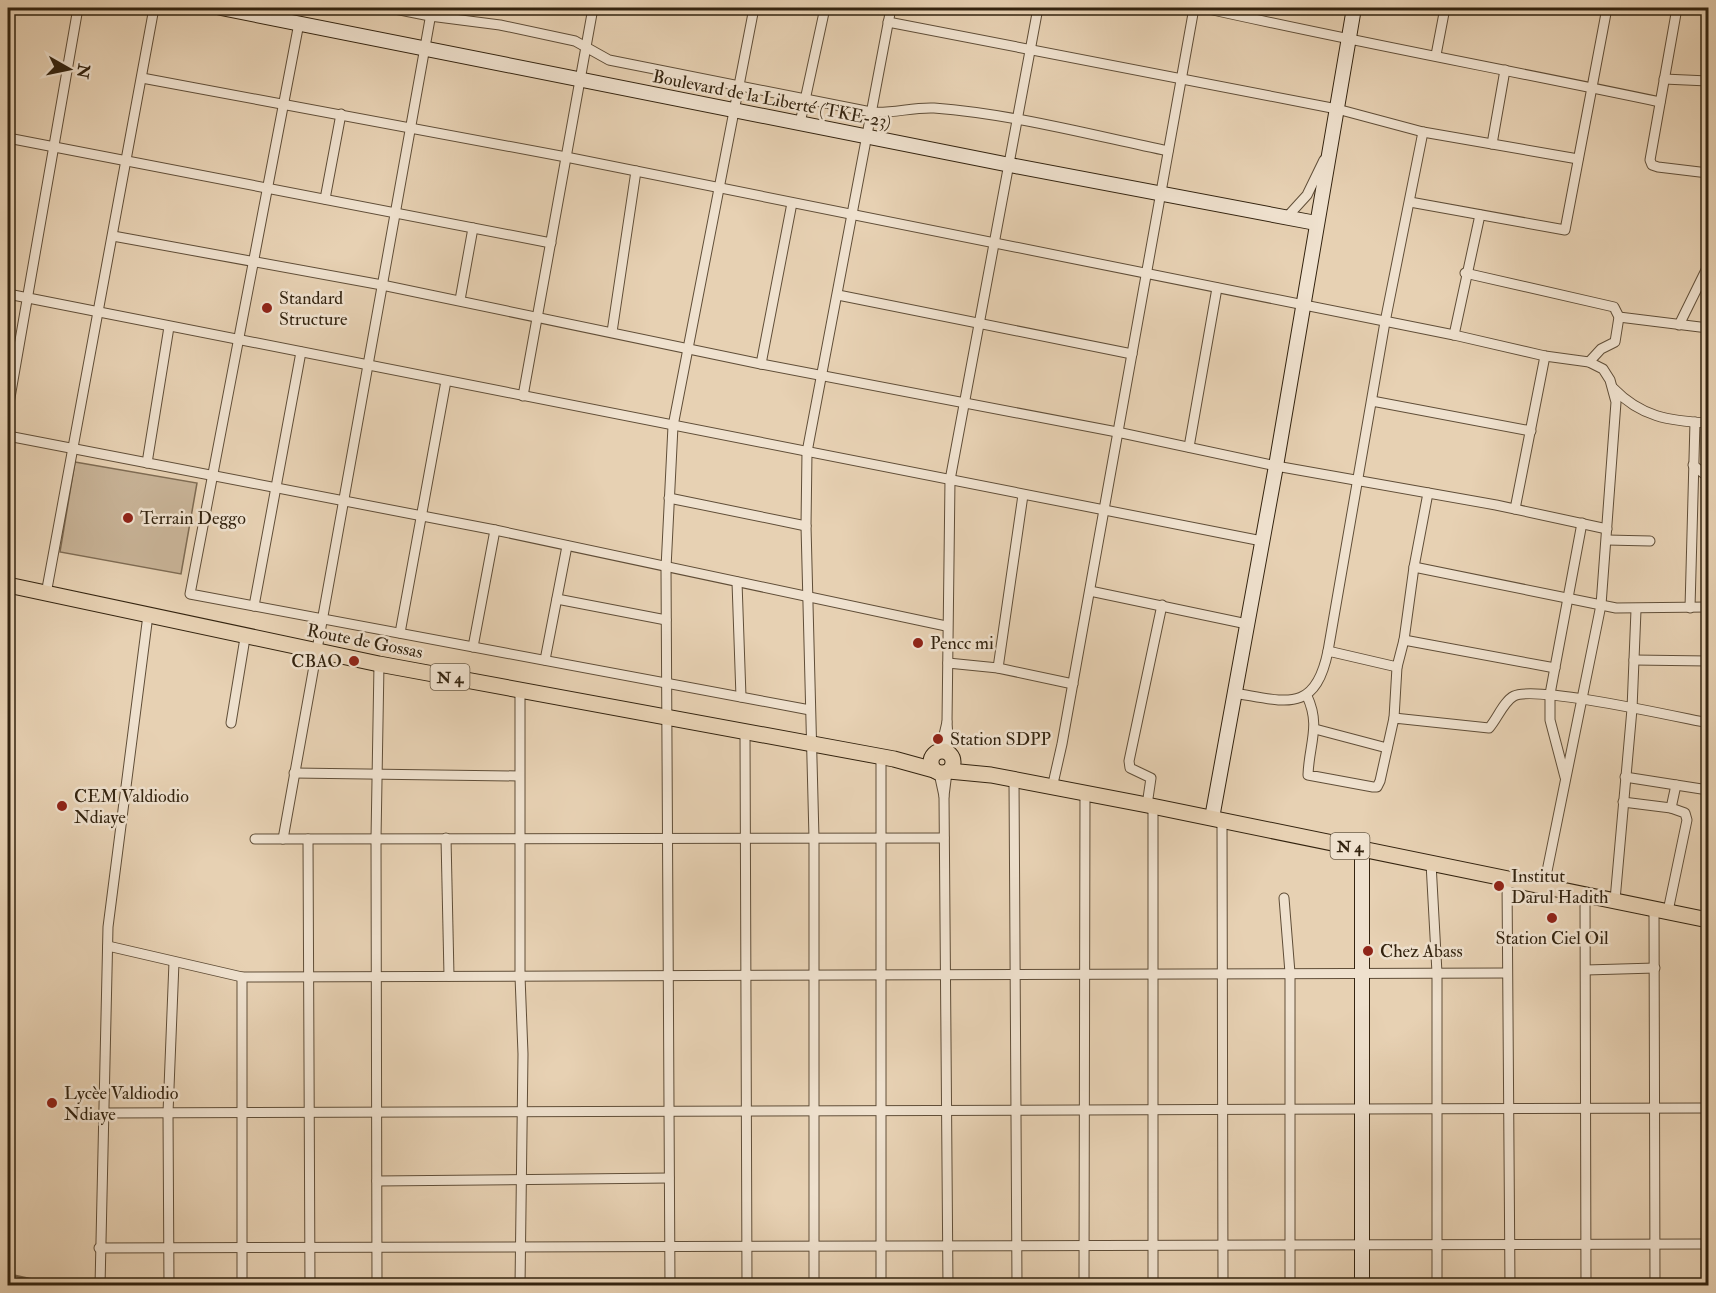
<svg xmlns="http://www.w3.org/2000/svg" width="1716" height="1293" viewBox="0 0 1716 1293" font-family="'IM FELL Double Pica',serif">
	<rect width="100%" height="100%" fill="#e7d1b3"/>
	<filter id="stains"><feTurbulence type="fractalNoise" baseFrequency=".00333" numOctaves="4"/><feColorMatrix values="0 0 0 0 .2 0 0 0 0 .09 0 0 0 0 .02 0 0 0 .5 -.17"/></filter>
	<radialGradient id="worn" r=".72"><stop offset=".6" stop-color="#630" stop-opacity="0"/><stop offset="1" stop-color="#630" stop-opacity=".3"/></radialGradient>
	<polygon fill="#c8b397" stroke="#7e6b53" stroke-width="1.5" points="75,462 197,483 181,574 60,552"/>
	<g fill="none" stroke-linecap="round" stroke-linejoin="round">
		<polyline stroke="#7a6850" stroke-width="2" points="8,1274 63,1286"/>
		<g stroke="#604e38" stroke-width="11">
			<g id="street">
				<path d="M390 8 430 16 500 25 575 41 609 60 871 112C892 114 912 107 934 108 1013 114 1091 135 1168 151"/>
				<path d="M1204 8C1355 42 1508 70 1660 102"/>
				<polyline points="1677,8 1650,160 1652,165 1658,167 1708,173"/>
				<polyline points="888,22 1337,109 1423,132 1578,159"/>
				<polyline points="299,23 190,594 810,710"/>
				<polyline points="1436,55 1445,8"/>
				<polyline points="142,78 566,157 1454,335 1545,356 1589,362 1603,369 1610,380 1616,402 1601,605 1544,886"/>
				<polyline points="1664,79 1708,81"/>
				<polyline points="800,123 825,8"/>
				<polyline points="8,138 551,243"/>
				<polyline points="1492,144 1505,70"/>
				<polyline points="325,199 341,114"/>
				<polyline points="1410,202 1565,230 1607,8"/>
				<polyline points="1287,217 1307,195 1324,160"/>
				<polyline points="113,236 382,285 761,364 1117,432 1276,466 1496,505 1607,529"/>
				<polyline points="1465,273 1614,307 1619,317 1615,342 1601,349 1589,362"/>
				<polyline points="8,294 1262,541"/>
				<polyline points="838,295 1132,354"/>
				<polyline points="460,300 473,228"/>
				<polyline points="1619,317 1708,328"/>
				<polyline points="1679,325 1708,266"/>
				<polyline points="612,332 636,171"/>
				<polyline points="1454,335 1480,215"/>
				<polyline points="761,364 792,203"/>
				<path d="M1613 388C1641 417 1669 421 1708 423"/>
				<polyline points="523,396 593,8"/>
				<polyline points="1372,401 1531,431"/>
				<polyline points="8,409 78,8"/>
				<polyline points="8,436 495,530 946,626"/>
				<polyline points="1189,447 1217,288"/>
				<polyline points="147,463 169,327"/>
				<polyline points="1693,465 1708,477"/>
				<polyline points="669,498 806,526"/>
				<polyline points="1515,509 1545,356"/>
				<polyline points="1607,540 1650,541"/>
				<polyline points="1414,567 1616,608 1708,607"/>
				<polyline points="737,582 741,697"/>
				<polyline points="1090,591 1247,624"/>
				<polyline points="46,594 154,8"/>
				<polyline points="557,599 666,620"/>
				<polyline points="254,606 301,352"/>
				<polyline points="1690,608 1695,422"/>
				<polyline points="400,633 446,381"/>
				<polyline points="1404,640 1555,668"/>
				<polyline points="473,647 495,530"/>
				<polyline points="1328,651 1385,322 1423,132"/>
				<polyline points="545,660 567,546"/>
				<polyline points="1634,660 1708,661"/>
				<polyline points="948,663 998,668 1073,684"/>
				<polyline points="998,668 1023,495"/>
				<polyline points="520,690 520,976 523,1054 520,1286"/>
				<path d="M1234 693C1285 701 1315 715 1328 651L1397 667 1404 640 1414 567 1428 493"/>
				<path d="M1307 696C1321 726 1309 744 1308 775L1373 787H1377L1380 781 1394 718 1489 728C1497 719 1504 701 1514 696 1536 685 1677 717 1708 723"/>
				<polyline points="1394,718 1397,667"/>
				<polyline points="947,722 950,480 1038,8"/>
				<polyline points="231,723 245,638"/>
				<polyline points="1315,729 1387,748"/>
				<polyline points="745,732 747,1286"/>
				<polyline points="940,752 947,722 949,754"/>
				<polyline points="881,757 881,1286"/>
				<polyline points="294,773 519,776"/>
				<polyline points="939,773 944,796 947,772"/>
				<polyline points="1565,777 1550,720 1550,694 1582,523"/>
				<polyline points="1625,777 1708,790"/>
				<polyline points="1014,780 1017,1286"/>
				<polyline points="1052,788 1062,744 1194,8"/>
				<polyline points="944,796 948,1286"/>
				<polyline points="1623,802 1671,808"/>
				<polyline points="1147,805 1151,778 1130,768 1129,761 1162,605"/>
				<polyline points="1222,821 1223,1286"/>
				<polyline points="446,838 449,976"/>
				<polyline points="255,839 944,838"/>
				<polyline points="283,839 432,8"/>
				<polyline points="308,839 310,1286"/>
				<polyline points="1431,863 1437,973 1437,1286"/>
				<polyline points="1507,880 1510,1286"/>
				<polyline points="1585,894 1586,1286"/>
				<polyline points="1284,898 1290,973 1290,1286"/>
				<polyline points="1615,900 1632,709 1636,610"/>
				<polyline points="1654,908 1655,1286"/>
				<polyline points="1668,911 1687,820 1685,813 1671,808 1676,785"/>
				<polyline points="108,946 242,977 1507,973"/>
				<polyline points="1586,970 1655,968"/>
				<polyline points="103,1113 1708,1108"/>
				<polyline points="377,1181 669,1178"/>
				<polyline points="99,1248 1708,1244"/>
				<polyline points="8,1280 34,1286"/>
				<polyline points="100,1286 108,927 148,615"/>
				<polyline points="169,1286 168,1113 174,962"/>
				<polyline points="242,1286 242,977"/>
				<polyline points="377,1286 376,839 379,664"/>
				<polyline points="670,1286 666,568 673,426 754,8"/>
				<polyline points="814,1286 814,838 806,526 807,452 891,8"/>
				<polyline points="1084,1286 1085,793"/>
				<polyline points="1153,1286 1153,806"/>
			</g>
		</g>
		<g stroke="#33230f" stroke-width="16">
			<g id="secondary">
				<polyline points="221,8 1010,165 1316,223"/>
				<polyline points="1212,818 1276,466 1354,8"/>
				<polyline points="1362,849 1362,1286"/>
			</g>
		</g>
		<g stroke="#33230f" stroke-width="17">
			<g id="primary">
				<polyline points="8,585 379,664 894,759 934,770"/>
				<circle cx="942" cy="762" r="11"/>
				<polyline points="949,771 991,775 1147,805 1708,920"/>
			</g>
		</g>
		<use href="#street" stroke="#efe1ce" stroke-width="9"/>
		<use href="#secondary" stroke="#efe1ce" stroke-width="14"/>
		<use href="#primary" stroke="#e7d1b3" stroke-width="15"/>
	</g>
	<g fill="#8f2418" stroke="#efe1ce" stroke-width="2">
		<circle cx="267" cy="308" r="6"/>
		<circle cx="128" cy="518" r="6"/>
		<circle cx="918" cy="643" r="6"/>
		<circle cx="354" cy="661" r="6"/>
		<circle cx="938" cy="739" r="6"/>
		<circle cx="62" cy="806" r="6"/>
		<circle cx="1499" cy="886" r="6"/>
		<circle cx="1552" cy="918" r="6"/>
		<circle cx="1368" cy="951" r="6"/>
		<circle cx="52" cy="1103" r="6"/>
	</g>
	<g text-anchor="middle" stroke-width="5" stroke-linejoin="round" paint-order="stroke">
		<g fill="#efe1ce" stroke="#6b5c48" stroke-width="1.5">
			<rect x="430.5" y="664" width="39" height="26" rx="4.5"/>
			<rect x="1330.5" y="833" width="39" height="26" rx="4.5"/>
		</g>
		<g font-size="16" font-weight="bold" fill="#33230f">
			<text x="450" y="683">N 4</text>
			<text x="1350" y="852">N 4</text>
		</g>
		<g font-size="18" fill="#33230f" stroke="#efe1ce">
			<text transform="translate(772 99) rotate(11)" y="6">Boulevard de la Liberté (TKE-23)</text>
			<text transform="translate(365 641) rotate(11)" y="6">Route de Gossas</text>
		</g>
		<g font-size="18" fill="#33230f" stroke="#efe1ce" text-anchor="start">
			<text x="279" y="304">Standard<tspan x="279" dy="21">Structure</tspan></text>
			<text x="140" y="524">Terrain Deggo</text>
			<text x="930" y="649">Pencc mi</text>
			<text x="342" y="667" text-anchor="end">CBAO</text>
			<text x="950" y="745">Station SDPP</text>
			<text x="74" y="802">CEM Valdiodio<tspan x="74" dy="21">Ndiaye</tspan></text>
			<text x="1511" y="882">Institut<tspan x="1511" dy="21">Darul Hadith</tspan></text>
			<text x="1552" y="944" text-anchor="middle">Station Ciel Oil</text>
			<text x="1380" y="957">Chez Abass</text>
			<text x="64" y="1099">Lycèe Valdiodio<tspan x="64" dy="21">Ndiaye</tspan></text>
		</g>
	</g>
	<rect width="1716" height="1293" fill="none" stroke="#e7d1b3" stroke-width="30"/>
	<rect x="9" y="9" width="1698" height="1275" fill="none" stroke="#33230f" stroke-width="3"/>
	<rect x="15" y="15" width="1686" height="1263" fill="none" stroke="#33230f" stroke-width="1.5"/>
	<g transform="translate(69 69) rotate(99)" stroke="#efe1ce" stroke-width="4.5" paint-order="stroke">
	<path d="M0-4.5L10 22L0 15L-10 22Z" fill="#33230f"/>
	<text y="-9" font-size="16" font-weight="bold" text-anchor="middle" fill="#33230f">N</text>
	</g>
	<rect width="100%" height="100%" filter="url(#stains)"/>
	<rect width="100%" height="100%" fill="url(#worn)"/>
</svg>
